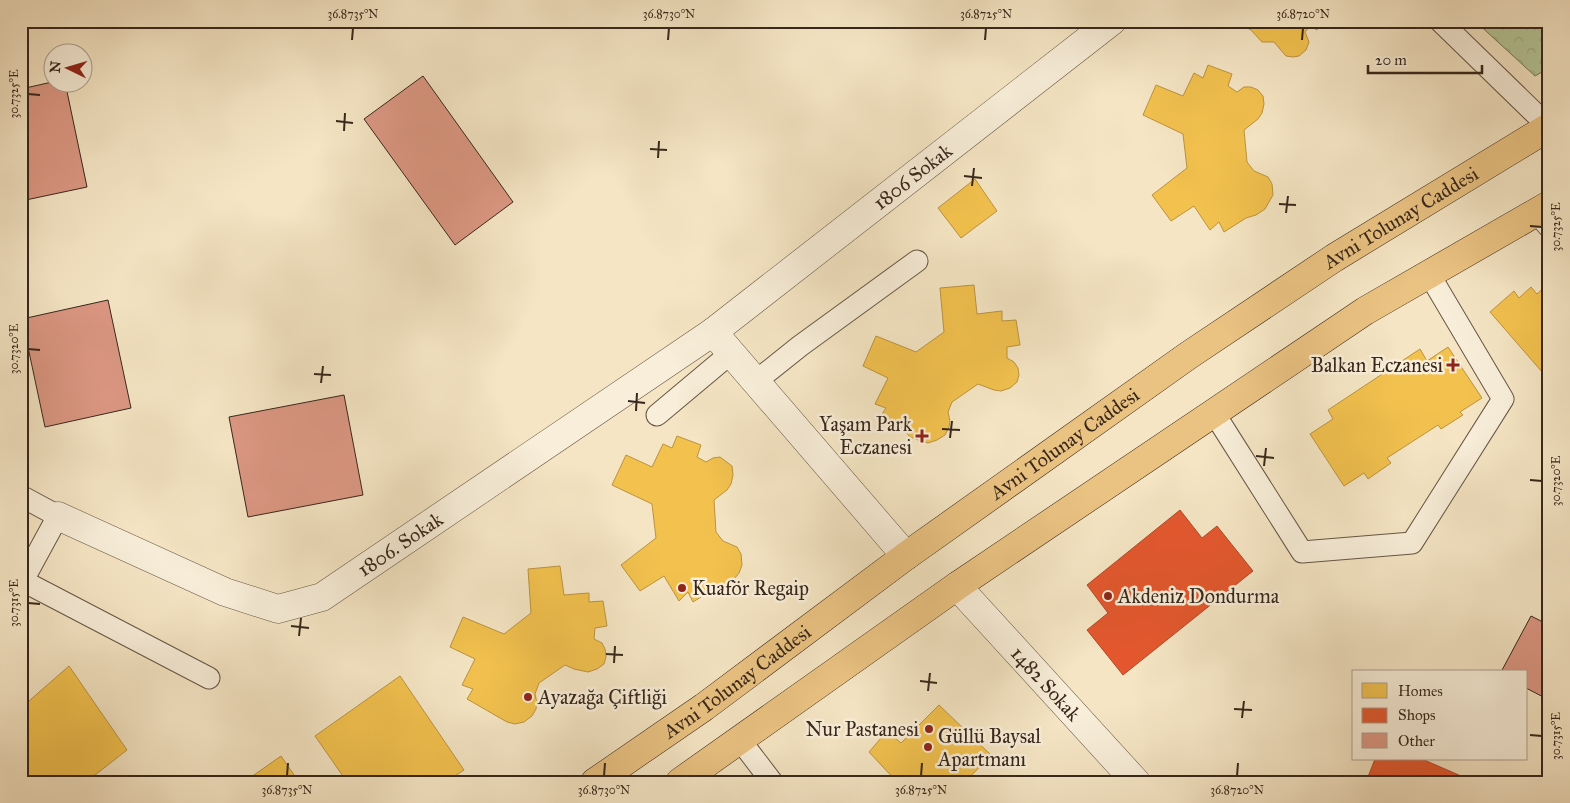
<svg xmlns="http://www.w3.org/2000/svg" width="1570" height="803" viewBox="0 0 1570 803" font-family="'IM FELL Great Primer',serif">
	<defs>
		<pattern id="park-crowns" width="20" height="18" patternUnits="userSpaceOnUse" patternTransform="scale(1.25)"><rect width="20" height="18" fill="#b6c699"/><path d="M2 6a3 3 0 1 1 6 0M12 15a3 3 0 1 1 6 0" fill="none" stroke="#9daa83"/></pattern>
	</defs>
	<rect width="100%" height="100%" fill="#f5e5c4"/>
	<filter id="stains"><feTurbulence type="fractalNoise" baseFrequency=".004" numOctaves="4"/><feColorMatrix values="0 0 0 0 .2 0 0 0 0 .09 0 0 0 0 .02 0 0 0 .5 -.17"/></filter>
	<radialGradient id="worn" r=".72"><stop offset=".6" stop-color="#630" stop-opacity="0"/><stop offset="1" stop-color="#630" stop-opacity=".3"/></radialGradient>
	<polygon fill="url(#park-crowns)" stroke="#76765a" points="1475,21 1549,21 1549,68 1535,76"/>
	<g fill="#f2c14e" stroke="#ba933f">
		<polygon points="1234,21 1321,21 1317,30 1310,26 1305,32 1309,42 1306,50 1299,56 1293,57 1286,56 1274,42 1262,42 1251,30"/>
		<polygon points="1208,65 1232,74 1228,86 1237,92 1244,87 1251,87 1258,90 1263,96 1264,104 1262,113 1258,119 1244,130 1247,162 1254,171 1268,177 1272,184 1273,195 1265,209 1256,215 1246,218 1224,232 1219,222 1210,230 1194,206 1171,221 1152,195 1187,168 1183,134 1143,115 1156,85 1183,96 1194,73 1203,78"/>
		<polygon points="975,179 997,211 961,238 938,208"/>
		<polygon points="1549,283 1549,380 1490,312 1514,291 1519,298 1531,287 1537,294"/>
		<polygon points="974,285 977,314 1002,311 1002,321 1016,320 1020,345 1007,347 1007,358 1014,362 1018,368 1019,375 1017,382 1010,388 1001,391 994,390 978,384 952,402 948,412 950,421 949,427 945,435 937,440 928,443 921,441 910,437 903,429 880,417 886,408 875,404 888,378 863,366 876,336 916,352 944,332 940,288"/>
		<polygon points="1448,347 1482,398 1460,412 1463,415 1441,429 1438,425 1387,458 1391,463 1368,479 1364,473 1344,486 1310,434 1333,419 1328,410 1420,349 1427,361"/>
		<polygon points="677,436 701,445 697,457 706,462 713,458 720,457 732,466 733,475 731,484 727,490 714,500 716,532 723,541 737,547 741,554 742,565 739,573 734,579 725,585 715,588 693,602 688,592 679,601 664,576 640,591 621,565 656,538 652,504 612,485 626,455 652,467 663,444 672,448"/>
		<polygon points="560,566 564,595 589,593 589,602 603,601 607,626 595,628 594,639 602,643 605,649 606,657 604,664 597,669 588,672 574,669 565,665 539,683 535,694 537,703 536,709 532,716 524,722 515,724 507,722 467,699 473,689 462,685 475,659 450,647 463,617 504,634 531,613 528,569"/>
		<polygon points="69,666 127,750 86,782 21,782 21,740 27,734 21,724 21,708"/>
		<polygon points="400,676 464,770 446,782 347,782 315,736"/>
		<polygon points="939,705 991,755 965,782 897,782 869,752 887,731 901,743"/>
		<polygon points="281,756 299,782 244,782"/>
	</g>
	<g fill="#e4572e" stroke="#b04928">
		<polygon points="1180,510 1202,538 1217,526 1253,571 1123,675 1087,630 1108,613 1087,585"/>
		<polygon points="1375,759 1422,759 1461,776 1458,782 1366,782"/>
	</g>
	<g fill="#dc9783" stroke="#37271b">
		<polygon points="423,76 513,202 455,245 364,119"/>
		<polygon points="52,82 65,82 87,187 21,201 21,89"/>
		<polygon points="108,300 131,408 45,427 22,319"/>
		<polygon points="344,395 363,495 248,517 229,417"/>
		<polygon points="1531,616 1549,625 1549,700 1526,688 1526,672 1501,672"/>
	</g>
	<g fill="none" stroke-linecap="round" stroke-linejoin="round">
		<g stroke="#665645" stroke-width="23">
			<g id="lane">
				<polyline points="1440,21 1549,127"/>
				<polyline points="1536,212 1549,227"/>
				<polyline points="755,382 800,346 917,261"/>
				<polyline points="1214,413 1302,552 1412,543 1503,399 1429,274"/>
				<polyline points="657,415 731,353"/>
				<polyline points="21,496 58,516 21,584"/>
				<polyline points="23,581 209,678"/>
				<polyline points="740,740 772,782"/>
			</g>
		</g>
		<g stroke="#665645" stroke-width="29">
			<g id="street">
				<polyline points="713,332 906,556"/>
				<path id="s1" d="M58 516 225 592 278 609 322 597 713 332 1112 21"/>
				<path id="s2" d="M957 586 1136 782"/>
			</g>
		</g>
		<g stroke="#37271b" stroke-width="29">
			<g id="primary">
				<path id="s3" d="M595 782 704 707 906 556 1189 355 1334 258 1549 127"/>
				<polyline points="680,782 957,586 1365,311 1549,205"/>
			</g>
		</g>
		<use href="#lane" stroke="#f8eed9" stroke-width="21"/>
		<use href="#street" stroke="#f8eed9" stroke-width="28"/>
		<use href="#primary" stroke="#eac282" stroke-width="28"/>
	</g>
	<path fill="none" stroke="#37271b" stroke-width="2" d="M352 40 353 28M668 40 669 28M985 40 986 28M1302 40 1303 28M28 94 40 95M336 121 353 123M344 131 345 113M650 149 667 150M658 158 659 141M964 176 982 178M972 186 974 168M1279 204 1296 205M1286 213 1288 196M1530 226 1542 227M28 349 40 350M314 374 331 375M321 383 323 366M628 401 645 403M636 411 637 393M942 429 960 430M950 438 952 421M1256 456 1274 458M1264 466 1266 448M1530 480 1542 481M28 603 40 604M291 626 309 628M299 636 301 618M606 654 623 655M614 663 615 646M920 681 937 683M928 691 930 673M1234 709 1252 710M1242 718 1244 701M1530 735 1542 736M287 776 288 763M604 776 605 763M921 776 922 763M1237 776 1238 763"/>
	<g fill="#8f2418" stroke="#f8eed9" stroke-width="2">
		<path d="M1450.5 357.5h5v5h5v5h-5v5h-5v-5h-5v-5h5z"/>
		<path d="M919.5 428.5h5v5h5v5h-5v5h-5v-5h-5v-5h5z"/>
		<circle cx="682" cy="588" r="5"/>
		<circle cx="1108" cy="596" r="5"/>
		<circle cx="528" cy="697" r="5"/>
		<circle cx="929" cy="729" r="5"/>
		<circle cx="928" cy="747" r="5"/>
	</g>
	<g text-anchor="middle" stroke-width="5" stroke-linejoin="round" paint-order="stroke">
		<g font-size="20" fill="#37271b" stroke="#f8eed9">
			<text dy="7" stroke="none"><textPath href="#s1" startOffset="1010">1806 Sokak</textPath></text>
			<text dy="7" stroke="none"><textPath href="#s3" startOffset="984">Avni Tolunay Caddesi</textPath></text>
			<text dy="7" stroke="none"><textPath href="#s3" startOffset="579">Avni Tolunay Caddesi</textPath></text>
			<text dy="7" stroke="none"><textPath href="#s1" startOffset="379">1806. Sokak</textPath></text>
			<text dy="7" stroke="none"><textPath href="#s3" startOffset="174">Avni Tolunay Caddesi</textPath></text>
			<text dy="7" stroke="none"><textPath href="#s2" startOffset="132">1482 Sokak</textPath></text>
		</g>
		<g font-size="20" fill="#37271b" stroke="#f8eed9" text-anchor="start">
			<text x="1443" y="372" text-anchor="end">Balkan Eczanesi</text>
			<text x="912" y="431" text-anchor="end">Yaşam Park<tspan x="912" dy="23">Eczanesi</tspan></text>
			<text x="692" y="595">Kuaför Regaip</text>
			<text x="1118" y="603">Akdeniz Dondurma</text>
			<text x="538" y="704">Ayazağa Çiftliği</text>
			<text x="919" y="736" text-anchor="end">Nur Pastanesi</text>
			<text x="938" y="743">Güllü Baysal<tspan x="938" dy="23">Apartmanı</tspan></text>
		</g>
	</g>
	<rect width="1570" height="803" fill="none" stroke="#f5e5c4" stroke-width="55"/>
	<rect x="1352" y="670" width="175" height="90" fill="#f8eed9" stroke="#ab9e8d"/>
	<rect x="1362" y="683" width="25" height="15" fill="#f2c14e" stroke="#ab9e8d"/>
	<text x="1398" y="696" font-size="15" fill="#37271b">Homes</text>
	<rect x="1362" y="708" width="25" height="15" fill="#e4572e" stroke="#ab9e8d"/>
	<text x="1398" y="720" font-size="15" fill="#37271b">Shops</text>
	<rect x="1362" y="733" width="25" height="15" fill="#dc9783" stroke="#ab9e8d"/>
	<text x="1398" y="746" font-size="15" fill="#37271b">Other</text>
	<g transform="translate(68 68) rotate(275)"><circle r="24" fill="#f8eed9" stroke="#ab9e8d"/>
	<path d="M0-4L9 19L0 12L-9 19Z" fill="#8f2418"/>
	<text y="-8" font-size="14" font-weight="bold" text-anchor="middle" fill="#37271b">N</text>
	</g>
	<path d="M1368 65v8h114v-8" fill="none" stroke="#37271b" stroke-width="2.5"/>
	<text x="1375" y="65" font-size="15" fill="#37271b" stroke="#f8eed9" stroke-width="4" paint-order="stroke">20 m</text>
	<rect x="28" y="28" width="1514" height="748" fill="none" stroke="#37271b" stroke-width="2"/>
	<g font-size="12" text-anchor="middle" fill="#37271b">
		<text x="353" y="18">36.8735°N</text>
		<text x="669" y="18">36.8730°N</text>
		<text x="986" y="18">36.8725°N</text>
		<text x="1303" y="18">36.8720°N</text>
		<text transform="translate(14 94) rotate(-90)" y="4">30.7325°E</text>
		<text transform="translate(1556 227) rotate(-90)" y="4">30.7325°E</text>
		<text transform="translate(14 349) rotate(-90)" y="4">30.7320°E</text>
		<text transform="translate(1556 481) rotate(-90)" y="4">30.7320°E</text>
		<text transform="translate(14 603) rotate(-90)" y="4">30.7315°E</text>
		<text transform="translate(1556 736) rotate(-90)" y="4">30.7315°E</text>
		<text x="287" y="794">36.8735°N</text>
		<text x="604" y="794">36.8730°N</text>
		<text x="921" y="794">36.8725°N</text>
		<text x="1237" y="794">36.8720°N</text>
	</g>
	<rect width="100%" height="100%" filter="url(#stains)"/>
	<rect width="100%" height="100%" fill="url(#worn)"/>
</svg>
